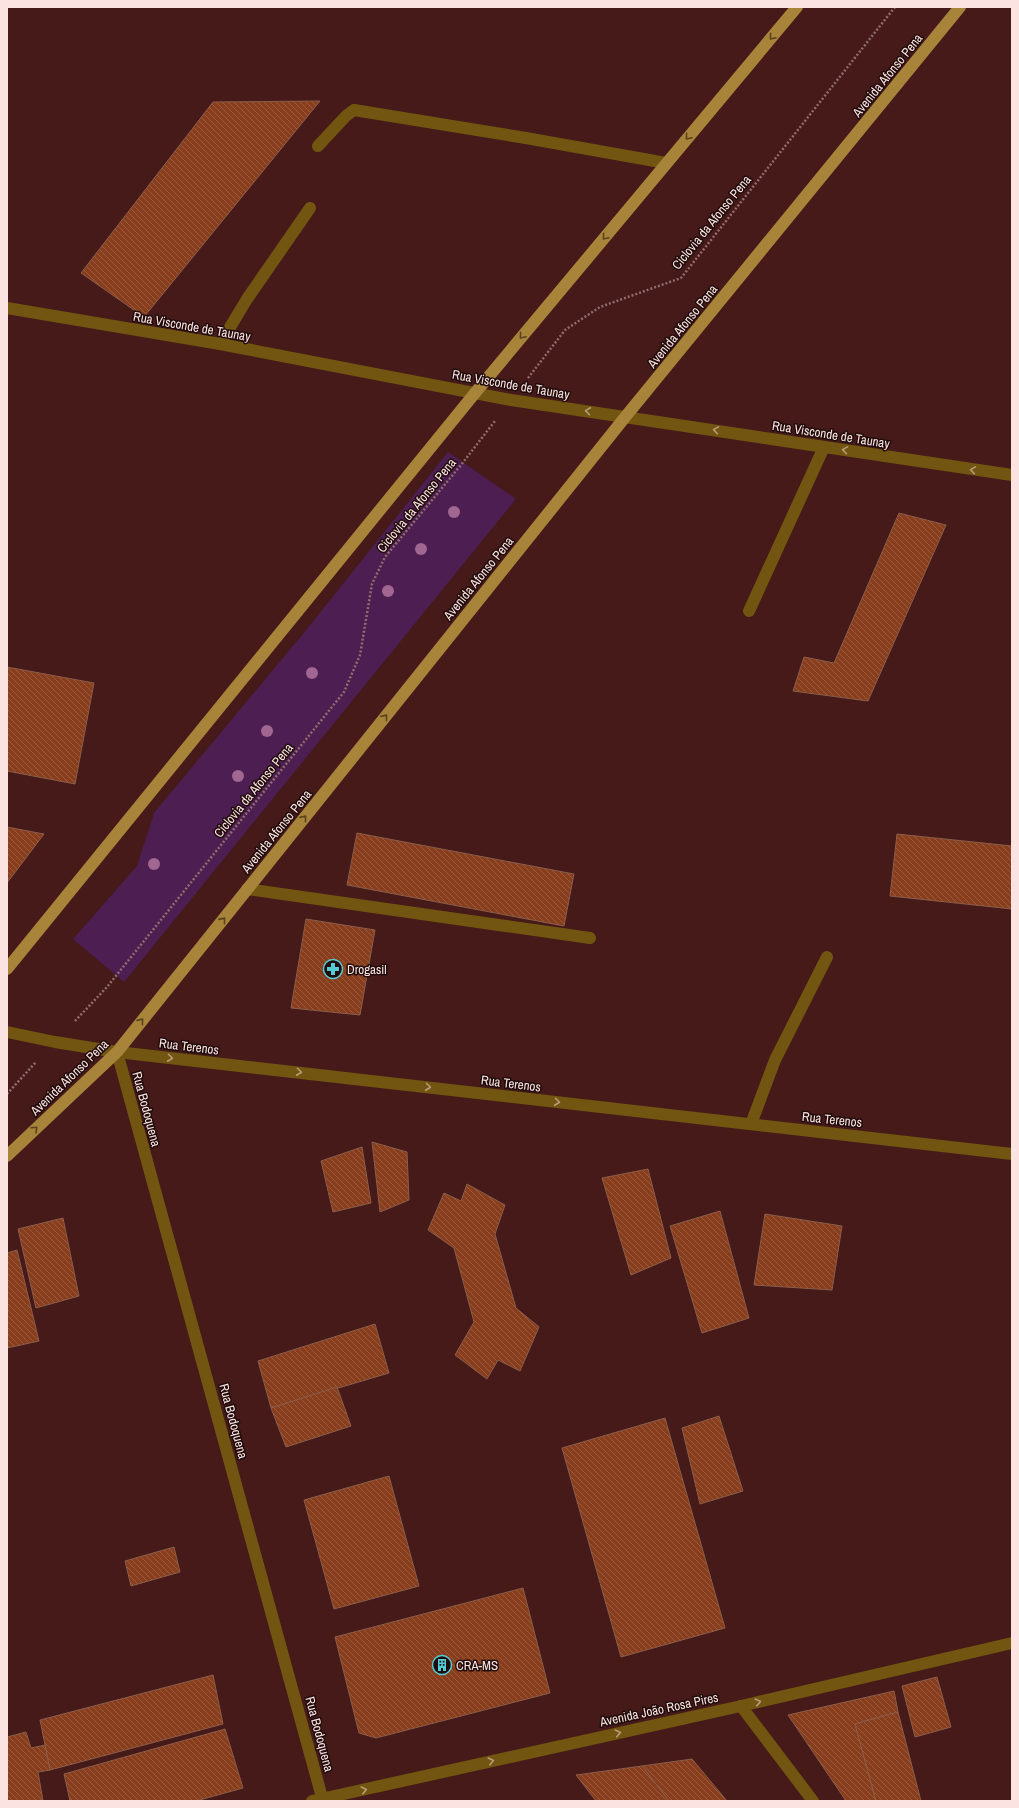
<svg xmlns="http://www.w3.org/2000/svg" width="1019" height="1808" viewBox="0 0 1019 1808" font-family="'Archivo Narrow',sans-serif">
	<defs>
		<pattern id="building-back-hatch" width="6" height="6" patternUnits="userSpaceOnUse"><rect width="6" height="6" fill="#883e1c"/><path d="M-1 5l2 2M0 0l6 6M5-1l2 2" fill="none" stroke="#9a5a3d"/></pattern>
	</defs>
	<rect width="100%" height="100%" fill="#451a19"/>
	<polygon fill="#4c1e51" points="448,452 516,499 124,982 73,939 137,866 154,813 307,629"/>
	<g fill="url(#building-back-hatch)" stroke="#8b5d4a">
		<polygon points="320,101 144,317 81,273 213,102"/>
		<polygon points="899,513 946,525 868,701 793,691 804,657 834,663"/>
		<polygon points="7,667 94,683 75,784 7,771"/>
		<polygon points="7,827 44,834 7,883"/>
		<polygon points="357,833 574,874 564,926 347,885"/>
		<polygon points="897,834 1012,846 1012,909 890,896"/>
		<polygon points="306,919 375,930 360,1015 291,1008"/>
		<polygon points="372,1142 407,1152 409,1200 380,1212"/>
		<polygon points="362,1147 371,1203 333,1212 321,1161"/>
		<polygon points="648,1169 671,1258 631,1275 602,1178"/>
		<polygon points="467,1184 505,1205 495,1234 516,1308 539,1327 520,1371 498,1360 487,1379 455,1355 474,1322 454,1248 428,1230 444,1193 461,1201"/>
		<polygon points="720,1211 749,1318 702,1333 670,1226"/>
		<polygon points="765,1214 842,1226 832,1290 754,1285"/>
		<polygon points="63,1218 79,1296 36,1308 18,1229"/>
		<polygon points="17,1250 39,1341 7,1348 7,1253"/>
		<polygon points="375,1324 389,1373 271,1408 258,1361"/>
		<polygon points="337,1387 351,1426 286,1447 271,1408"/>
		<polygon points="719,1416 743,1491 700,1504 682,1428"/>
		<polygon points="665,1418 725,1628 621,1657 562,1448"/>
		<polygon points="389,1476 419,1586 334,1609 304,1500"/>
		<polygon points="174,1547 180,1572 131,1586 125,1561"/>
		<polygon points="523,1588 550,1693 376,1738 359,1733 335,1637"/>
		<polygon points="213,1675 223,1724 50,1770 40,1720"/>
		<polygon points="937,1677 951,1727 915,1737 902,1686"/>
		<polygon points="894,1691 898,1712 855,1724 876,1801 846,1801 788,1715"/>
		<polygon points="898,1712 921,1801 876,1801 855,1724"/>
		<polygon points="225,1729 243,1788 196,1801 70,1801 64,1774"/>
		<polygon points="26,1732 31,1748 45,1745 50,1770 38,1772 43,1801 7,1801 7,1737"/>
		<polygon points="692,1759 727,1801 669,1801 642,1766"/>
		<polygon points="642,1766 669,1801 596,1801 576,1775"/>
	</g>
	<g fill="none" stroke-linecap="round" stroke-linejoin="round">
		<g stroke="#916e6d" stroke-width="2.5" stroke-dasharray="2 2" stroke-linecap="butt">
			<polyline points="528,378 565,330 600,307 681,278 895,7"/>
			<polyline points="75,1021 107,987 344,692 360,655 372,584 385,557 461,465 495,421"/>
			<polyline points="7,1094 36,1062"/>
		</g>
		<g stroke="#725510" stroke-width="12">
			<polyline points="318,146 346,116 354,110 526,138 666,163"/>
			<polyline points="220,344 247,299 310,208"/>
			<polyline points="749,611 824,447"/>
			<polyline points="247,889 590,938"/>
			<polyline points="751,1124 775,1060 827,957"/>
		</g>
		<g stroke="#725510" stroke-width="12">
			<polyline points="7,308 220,344 511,400 1012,475"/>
			<polyline points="7,1032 55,1042 117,1052 1012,1154"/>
			<polyline points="117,1052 323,1801"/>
			<polyline points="741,1706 813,1801"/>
		</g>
		<polyline stroke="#725510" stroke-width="12" points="312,1801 741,1706 1012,1643"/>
		<g stroke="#a7843a" stroke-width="12">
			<polyline points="7,969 475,393 797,7"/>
			<polyline points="7,1156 117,1052 626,416 960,7"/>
		</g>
	</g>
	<g fill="#a16691">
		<circle cx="454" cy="512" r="6"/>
		<circle cx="421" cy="549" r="6"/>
		<circle cx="388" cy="591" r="6"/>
		<circle cx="312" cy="673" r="6"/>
		<circle cx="267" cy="731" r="6"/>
		<circle cx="238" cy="776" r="6"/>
		<circle cx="154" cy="864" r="6"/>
	</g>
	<defs><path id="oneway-chevron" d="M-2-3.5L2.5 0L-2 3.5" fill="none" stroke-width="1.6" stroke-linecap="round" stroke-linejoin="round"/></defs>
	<g stroke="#5c4220">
		<use href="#oneway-chevron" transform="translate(772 37) rotate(130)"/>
		<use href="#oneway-chevron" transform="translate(688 137) rotate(130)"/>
		<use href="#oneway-chevron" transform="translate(605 237) rotate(130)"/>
		<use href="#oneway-chevron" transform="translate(522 336) rotate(130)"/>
		<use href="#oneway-chevron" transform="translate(385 717) rotate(-51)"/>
		<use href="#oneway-chevron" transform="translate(304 818) rotate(-51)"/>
		<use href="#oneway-chevron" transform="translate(223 920) rotate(-51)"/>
		<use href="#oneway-chevron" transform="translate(141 1021) rotate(-51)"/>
		<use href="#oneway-chevron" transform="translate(35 1129) rotate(-43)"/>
	</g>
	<g stroke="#b69c78">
		<use href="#oneway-chevron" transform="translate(588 411) rotate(-172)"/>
		<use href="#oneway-chevron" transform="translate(716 430) rotate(-171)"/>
		<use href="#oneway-chevron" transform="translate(845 450) rotate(-171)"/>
		<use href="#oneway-chevron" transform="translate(973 470) rotate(-171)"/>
		<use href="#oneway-chevron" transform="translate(170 1058) rotate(7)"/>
		<use href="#oneway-chevron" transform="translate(299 1072) rotate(7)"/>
		<use href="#oneway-chevron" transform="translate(428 1087) rotate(7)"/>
		<use href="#oneway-chevron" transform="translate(557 1102) rotate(7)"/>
		<use href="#oneway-chevron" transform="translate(758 1702) rotate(-13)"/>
		<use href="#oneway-chevron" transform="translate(618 1733) rotate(-12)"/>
		<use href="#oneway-chevron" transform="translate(491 1761) rotate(-13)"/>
		<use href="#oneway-chevron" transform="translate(364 1790) rotate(-13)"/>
	</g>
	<defs>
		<g id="pharmacy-ring" transform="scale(1)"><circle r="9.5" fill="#1f0c0b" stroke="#52ccd6" stroke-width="1.5"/><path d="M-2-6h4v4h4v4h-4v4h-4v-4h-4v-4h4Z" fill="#52ccd6"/></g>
		<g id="building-ring" transform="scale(1)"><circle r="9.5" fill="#1f0c0b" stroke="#52ccd6" stroke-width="1.5"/><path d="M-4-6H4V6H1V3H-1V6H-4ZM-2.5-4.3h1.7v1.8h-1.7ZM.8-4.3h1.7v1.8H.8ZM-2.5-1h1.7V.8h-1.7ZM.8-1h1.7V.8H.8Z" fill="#52ccd6"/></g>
	</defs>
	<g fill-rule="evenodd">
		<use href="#pharmacy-ring" x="333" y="969"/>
		<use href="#building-ring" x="442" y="1665"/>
	</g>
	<g text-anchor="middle" stroke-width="3" stroke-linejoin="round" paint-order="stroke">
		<g font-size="13" fill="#fbe3e1" stroke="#1f0c0b">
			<text transform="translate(887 75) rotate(-51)" y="5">Avenida Afonso Pena</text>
			<text transform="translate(711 222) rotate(-51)" y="5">Ciclovia da Afonso Pena</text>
			<text transform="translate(192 326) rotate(10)" y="5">Rua Visconde de Taunay</text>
			<text transform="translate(682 326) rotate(-51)" y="5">Avenida Afonso Pena</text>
			<text transform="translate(511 384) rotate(10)" y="5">Rua Visconde de Taunay</text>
			<text transform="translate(831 434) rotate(9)" y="5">Rua Visconde de Taunay</text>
			<text transform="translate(416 505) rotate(-51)" y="5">Ciclovia da Afonso Pena</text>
			<text transform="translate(478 578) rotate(-51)" y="5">Avenida Afonso Pena</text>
			<text transform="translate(253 790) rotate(-51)" y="5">Ciclovia da Afonso Pena</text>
			<text transform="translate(276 831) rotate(-51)" y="5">Avenida Afonso Pena</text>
			<text transform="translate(189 1046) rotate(7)" y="5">Rua Terenos</text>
			<text transform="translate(69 1077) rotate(-44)" y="5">Avenida Afonso Pena</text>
			<text transform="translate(511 1083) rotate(7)" y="5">Rua Terenos</text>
			<text transform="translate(147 1109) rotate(75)" y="5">Rua Bodoquena</text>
			<text transform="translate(832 1119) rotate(6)" y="5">Rua Terenos</text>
			<text transform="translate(234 1421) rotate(75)" y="5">Rua Bodoquena</text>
			<text transform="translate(659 1709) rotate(-12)" y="5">Avenida João Rosa Pires</text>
			<text transform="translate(320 1734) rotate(75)" y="5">Rua Bodoquena</text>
		</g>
		<g font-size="13" fill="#fbe3e1" stroke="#1f0c0b" text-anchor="start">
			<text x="347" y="974">Drogasil</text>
			<text x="456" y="1670">CRA-MS</text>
		</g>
	</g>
	<rect width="1019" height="1808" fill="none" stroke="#fbe3e1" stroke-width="16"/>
</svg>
